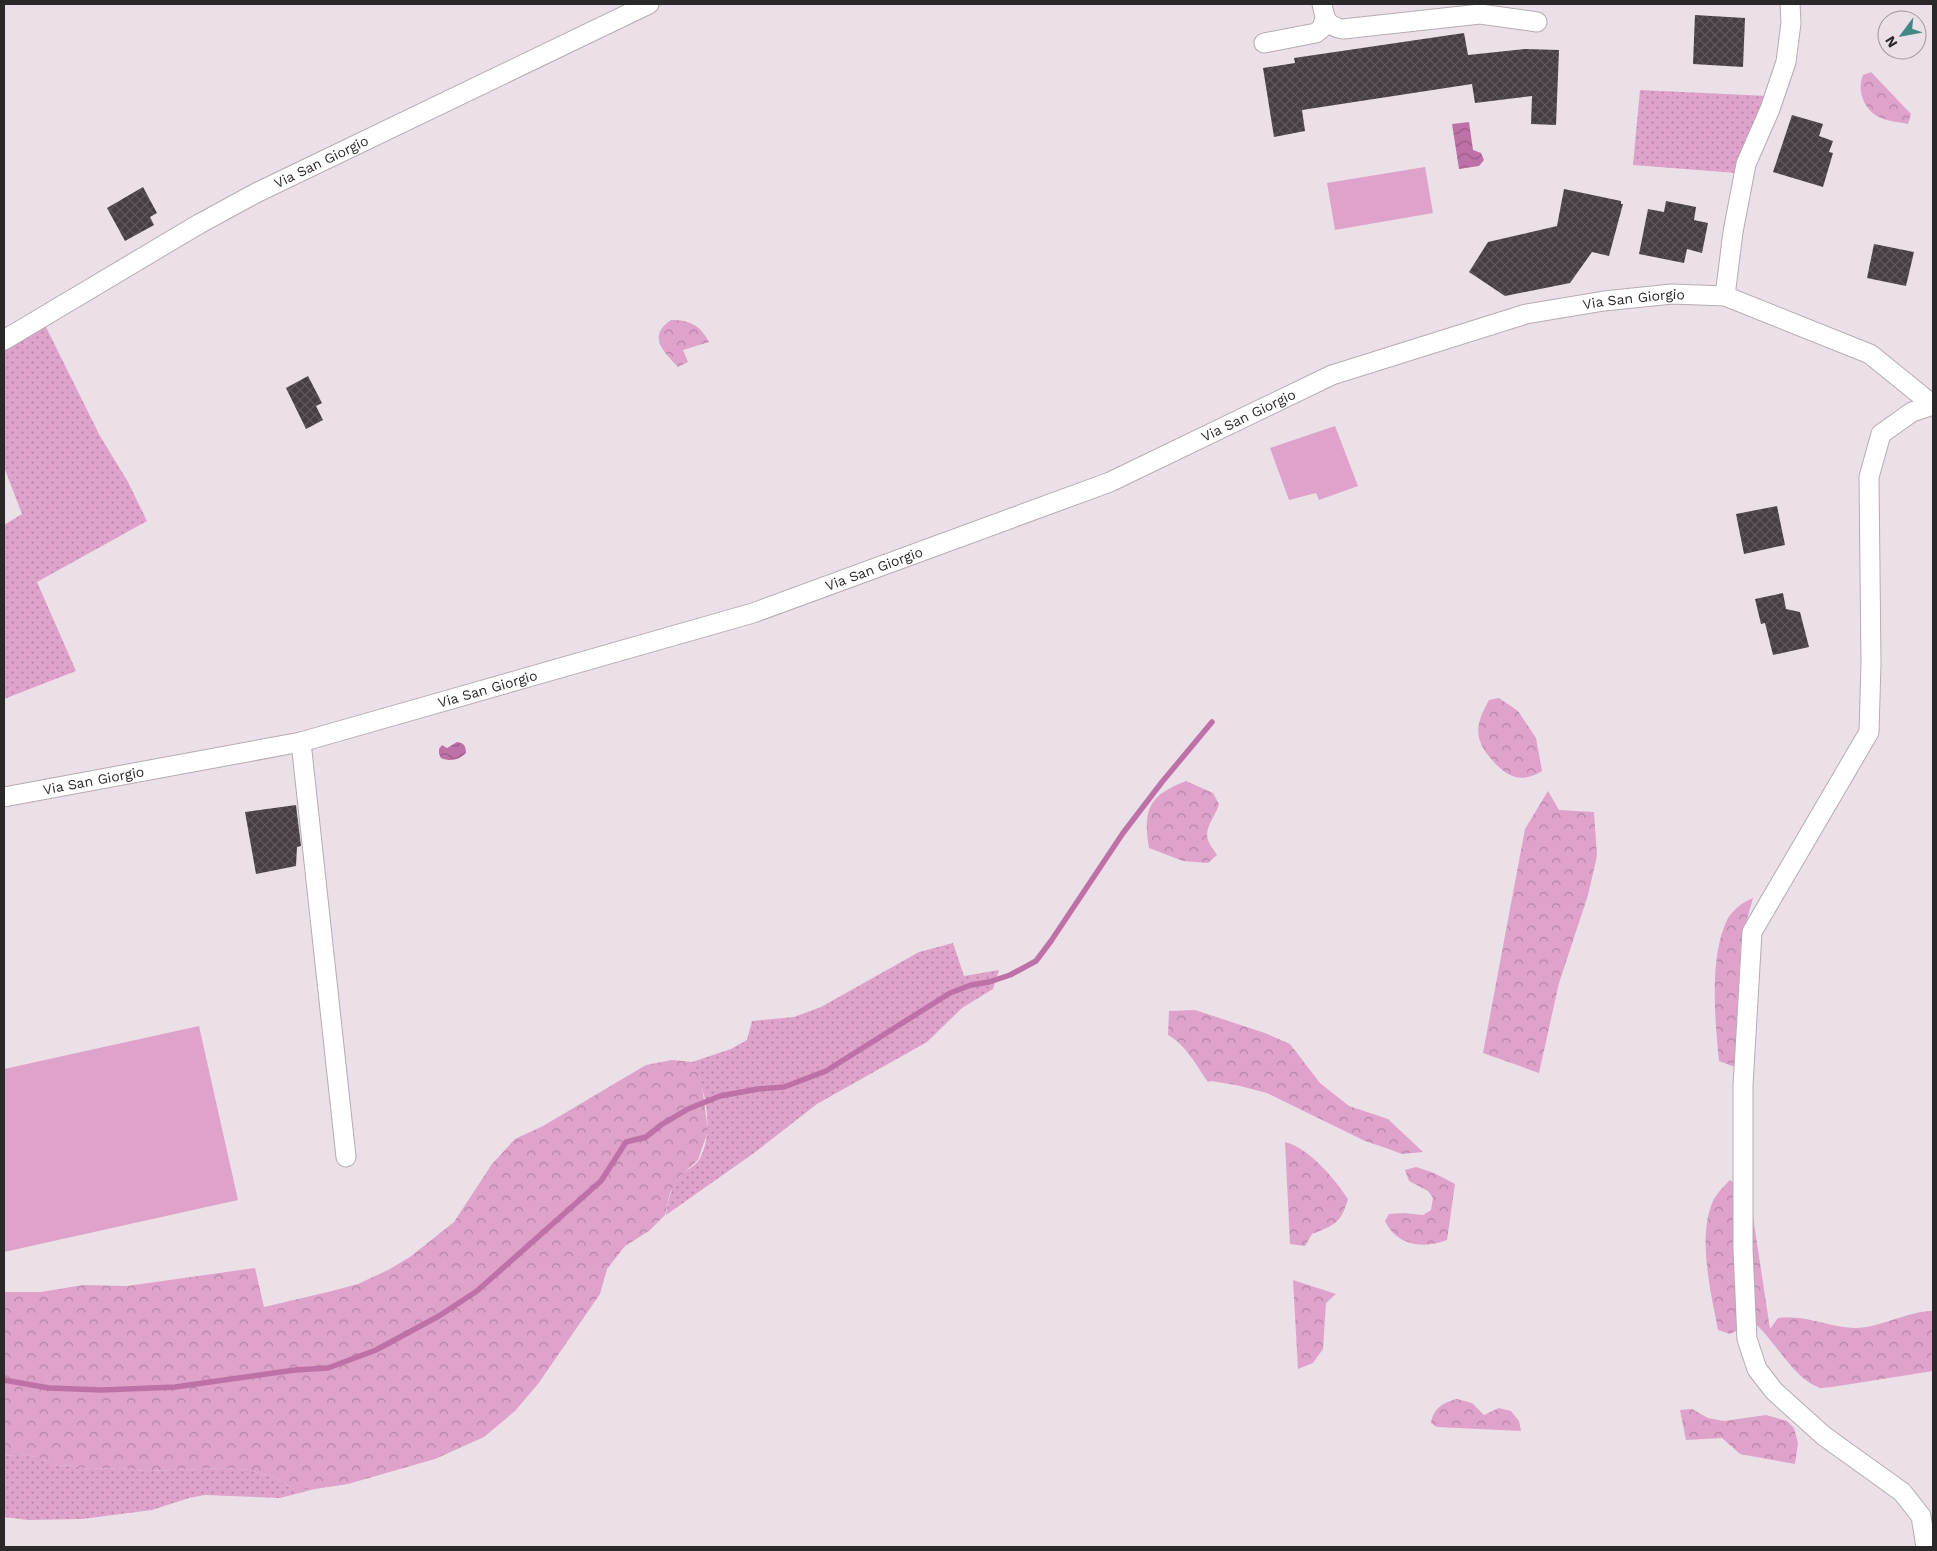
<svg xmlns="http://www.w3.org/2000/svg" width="1937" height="1551" viewBox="0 0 1937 1551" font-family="'Work Sans',sans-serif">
	<defs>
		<pattern id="grass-dots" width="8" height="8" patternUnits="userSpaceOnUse" patternTransform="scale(1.25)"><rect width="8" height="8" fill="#dfa2cb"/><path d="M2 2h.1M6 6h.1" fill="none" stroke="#b584a5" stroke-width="1.8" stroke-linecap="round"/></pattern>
		<pattern id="forest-crowns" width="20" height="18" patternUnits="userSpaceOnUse" patternTransform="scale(1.25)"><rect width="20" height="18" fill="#dfa2cb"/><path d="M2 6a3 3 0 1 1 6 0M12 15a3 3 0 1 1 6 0" fill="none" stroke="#b584a5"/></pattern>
		<pattern id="water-waves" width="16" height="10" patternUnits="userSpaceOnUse" patternTransform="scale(1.25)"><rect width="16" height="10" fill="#be71a6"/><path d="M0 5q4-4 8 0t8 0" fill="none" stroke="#9b5d87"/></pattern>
		<pattern id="building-cross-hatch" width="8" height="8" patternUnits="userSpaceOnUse" patternTransform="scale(1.25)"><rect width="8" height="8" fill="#463e43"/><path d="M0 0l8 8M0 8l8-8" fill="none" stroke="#5e585c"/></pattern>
	</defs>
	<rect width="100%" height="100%" fill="#ebe0e7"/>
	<g fill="url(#grass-dots)">
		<polygon points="1640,90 1768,96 1736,173 1633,165"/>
		<polygon points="45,325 100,436 128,482 147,521 37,582 76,671 4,699 4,525 22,514 4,467 4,349"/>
		<path d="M953 943 964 976 999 970 993 989 962 1008 927 1042 817 1104 754 1153 666 1215C668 1201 671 1186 681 1175 686 1170 695 1166 699 1160 715 1133 706 1088 692 1062L731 1049 747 1040 752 1021 794 1017 821 1007 919 952Z"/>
		<polygon points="27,1454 58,1465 74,1466 89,1469 122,1468 145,1471 225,1468 249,1470 274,1477 293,1489 315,1489 280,1498 205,1495 189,1498 152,1510 82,1519 28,1520 4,1517 4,1456"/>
	</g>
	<g fill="url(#forest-crowns)">
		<path d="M1871 72 1911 114 1908 124C1899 122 1885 121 1877 116 1863 108 1857 89 1863 75Z"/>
		<path d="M671 320C690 320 700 325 709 342L683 350 688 362 678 367C663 351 647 336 671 320Z"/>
		<path d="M1499 698 1518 711 1536 738 1542 771C1521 784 1507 777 1492 760 1488 755 1482 748 1480 741 1475 726 1482 713 1489 700Z"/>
		<path d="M1186 781 1213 793 1219 804C1216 816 1204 827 1208 840 1209 844 1214 850 1217 855L1208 863 1183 861 1149 848C1143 809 1148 796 1186 781Z"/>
		<polygon points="1548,791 1559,810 1594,812 1597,856 1588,895 1559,983 1539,1073 1483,1053 1525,829"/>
		<path d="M1753 898 1741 940 1735 1067 1719 1061C1715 1020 1709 958 1727 920 1732 910 1743 902 1753 898Z"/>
		<path d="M1195 1010 1265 1033 1290 1044 1320 1083 1349 1106 1388 1119 1423 1152 1402 1154 1386 1148 1365 1141 1267 1093 1236 1085 1211 1081 1208 1082C1196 1065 1186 1045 1168 1035L1169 1011Z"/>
		<polygon points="672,1060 692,1062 701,1078 708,1131 698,1160 679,1177 670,1193 665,1215 649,1231 625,1246 607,1269 600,1294 538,1384 515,1411 484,1437 435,1459 348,1484 315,1489 293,1489 274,1477 249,1470 225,1468 145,1471 122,1468 89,1469 74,1466 58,1465 27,1454 4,1456 4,1292 41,1292 83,1285 127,1286 255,1268 264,1307 332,1291 358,1284 388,1270 410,1257 454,1222 492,1164 515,1139 543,1126 646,1065"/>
		<path d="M1285 1142C1309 1148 1334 1178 1348 1199 1341 1223 1335 1225 1312 1234L1305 1246 1290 1244Z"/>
		<path d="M1416 1167 1434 1173 1455 1184 1447 1240C1423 1249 1397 1246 1385 1221L1389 1214 1404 1213 1423 1215 1431 1210 1433 1198 1428 1191 1409 1181 1405 1170Z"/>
		<path d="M1730 1180 1750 1197 1770 1329 1778 1318C1804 1314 1828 1327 1854 1328 1882 1328 1906 1311 1933 1311V1371L1832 1387C1829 1387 1824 1388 1821 1388 1794 1381 1774 1338 1753 1322L1730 1334 1718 1330C1711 1292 1697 1237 1713 1201 1717 1193 1724 1186 1730 1180Z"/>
		<polygon points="1293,1280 1336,1294 1326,1303 1323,1349 1313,1363 1298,1369"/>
		<path d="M1457 1399 1472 1403 1484 1415 1499 1408 1511 1411 1519 1421 1521 1431 1437 1427 1431 1423C1434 1408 1442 1403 1457 1399Z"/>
		<polygon points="1692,1409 1708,1418 1724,1421 1766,1415 1787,1421 1794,1428 1798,1443 1795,1464 1740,1454 1722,1438 1686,1440 1680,1410"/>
	</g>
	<g fill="#dfa2cb">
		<polygon points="1425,167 1433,213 1335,230 1327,183"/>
		<polygon points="1335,426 1358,486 1319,500 1316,493 1289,500 1270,448"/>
		<polygon points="199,1026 238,1200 4,1252 4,1069"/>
	</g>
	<g fill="url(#water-waves)">
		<polygon points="1469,122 1473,150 1481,153 1484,160 1479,166 1459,169 1452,124"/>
		<path d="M457 742C464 743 466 746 466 753 459 760 451 762 441 758L439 754V749L442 745 447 748Z"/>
	</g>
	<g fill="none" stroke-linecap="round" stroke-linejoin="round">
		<polyline stroke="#be71a6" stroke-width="5.5" points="4,1380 49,1388 102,1390 175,1387 295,1370 328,1368 376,1350 439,1316 477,1291 601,1181 626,1142 646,1137 661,1125 688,1109 720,1096 758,1089 784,1087 826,1071 950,993 971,985 989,982 1010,975 1036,961 1051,941 1123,833 1162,782 1212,722"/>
	</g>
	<g fill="url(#building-cross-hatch)">
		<polygon points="1695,15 1745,18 1743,67 1693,64"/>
		<polygon points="1464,33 1468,55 1525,49 1559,50 1556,125 1531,124 1532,96 1475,103 1472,84 1302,110 1305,131 1274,137 1263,68 1295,63 1294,58"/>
		<polygon points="1792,115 1823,124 1819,136 1833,141 1829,152 1833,153 1823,187 1773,172"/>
		<polygon points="143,187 157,213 150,217 154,225 125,241 107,208"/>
		<polygon points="1564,189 1621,201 1621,204 1623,204 1609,256 1592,252 1570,283 1505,296 1469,272 1488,242 1557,226"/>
		<polygon points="1666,201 1696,207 1694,220 1708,223 1702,253 1687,249 1684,263 1639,254 1648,209 1664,212"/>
		<polygon points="1874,244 1914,252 1906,286 1867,278"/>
		<polygon points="308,376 322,403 316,406 323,420 306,429 286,388"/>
		<polygon points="1777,506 1785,545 1744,554 1736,514"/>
		<polygon points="1783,593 1786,609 1800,612 1809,647 1773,655 1765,623 1761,624 1755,599"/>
		<polygon points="296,805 301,846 297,847 296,866 256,874 245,812"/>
	</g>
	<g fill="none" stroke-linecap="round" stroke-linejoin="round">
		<g stroke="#b5abb1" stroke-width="21">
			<g id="minor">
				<path d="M1322 4C1325 19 1326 26 1343 29L1480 14 1537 22"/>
				<polyline points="1264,43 1316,33 1322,28 1325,18"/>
				<polyline points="1725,296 1733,232 1746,164 1770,109 1786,62 1791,23 1790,4"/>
				<path id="s1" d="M4 340 199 224 256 193 649 4"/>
				<polyline points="301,742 346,1157"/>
				<path id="s2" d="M4 797 301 742 753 613 1110 482 1332 375 1526 314 1604 301 1672 294 1725 296 1870 354 1933 405"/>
				<polyline points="1926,1547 1921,1516 1902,1492 1824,1436 1774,1391 1757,1369 1747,1339 1743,1249 1743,1085 1752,932 1869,732 1871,663 1869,477 1881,434 1912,412 1933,405"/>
			</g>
		</g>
		<use href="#minor" stroke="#fff" stroke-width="19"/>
	</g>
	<g text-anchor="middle" stroke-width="5" stroke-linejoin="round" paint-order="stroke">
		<g font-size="14" fill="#2b282a" stroke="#ebe0e7">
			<text dy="5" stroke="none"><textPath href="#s1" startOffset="364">Via San Giorgio</textPath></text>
			<text dy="5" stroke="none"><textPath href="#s2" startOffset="1711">Via San Giorgio</textPath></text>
			<text dy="5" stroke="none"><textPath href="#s2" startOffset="1306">Via San Giorgio</textPath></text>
			<text dy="5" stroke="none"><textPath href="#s2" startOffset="901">Via San Giorgio</textPath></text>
			<text dy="5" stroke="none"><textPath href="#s2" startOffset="496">Via San Giorgio</textPath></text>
			<text dy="5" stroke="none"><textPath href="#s2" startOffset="91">Via San Giorgio</textPath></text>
		</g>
	</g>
	<rect width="1937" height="1551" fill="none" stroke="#2b282a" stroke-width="10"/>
	<g transform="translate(1902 35) rotate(238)"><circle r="24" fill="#ebe0e7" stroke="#9e969b"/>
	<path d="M0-4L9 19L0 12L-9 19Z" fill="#428984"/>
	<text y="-8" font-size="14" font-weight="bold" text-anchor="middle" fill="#2b282a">N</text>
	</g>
</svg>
